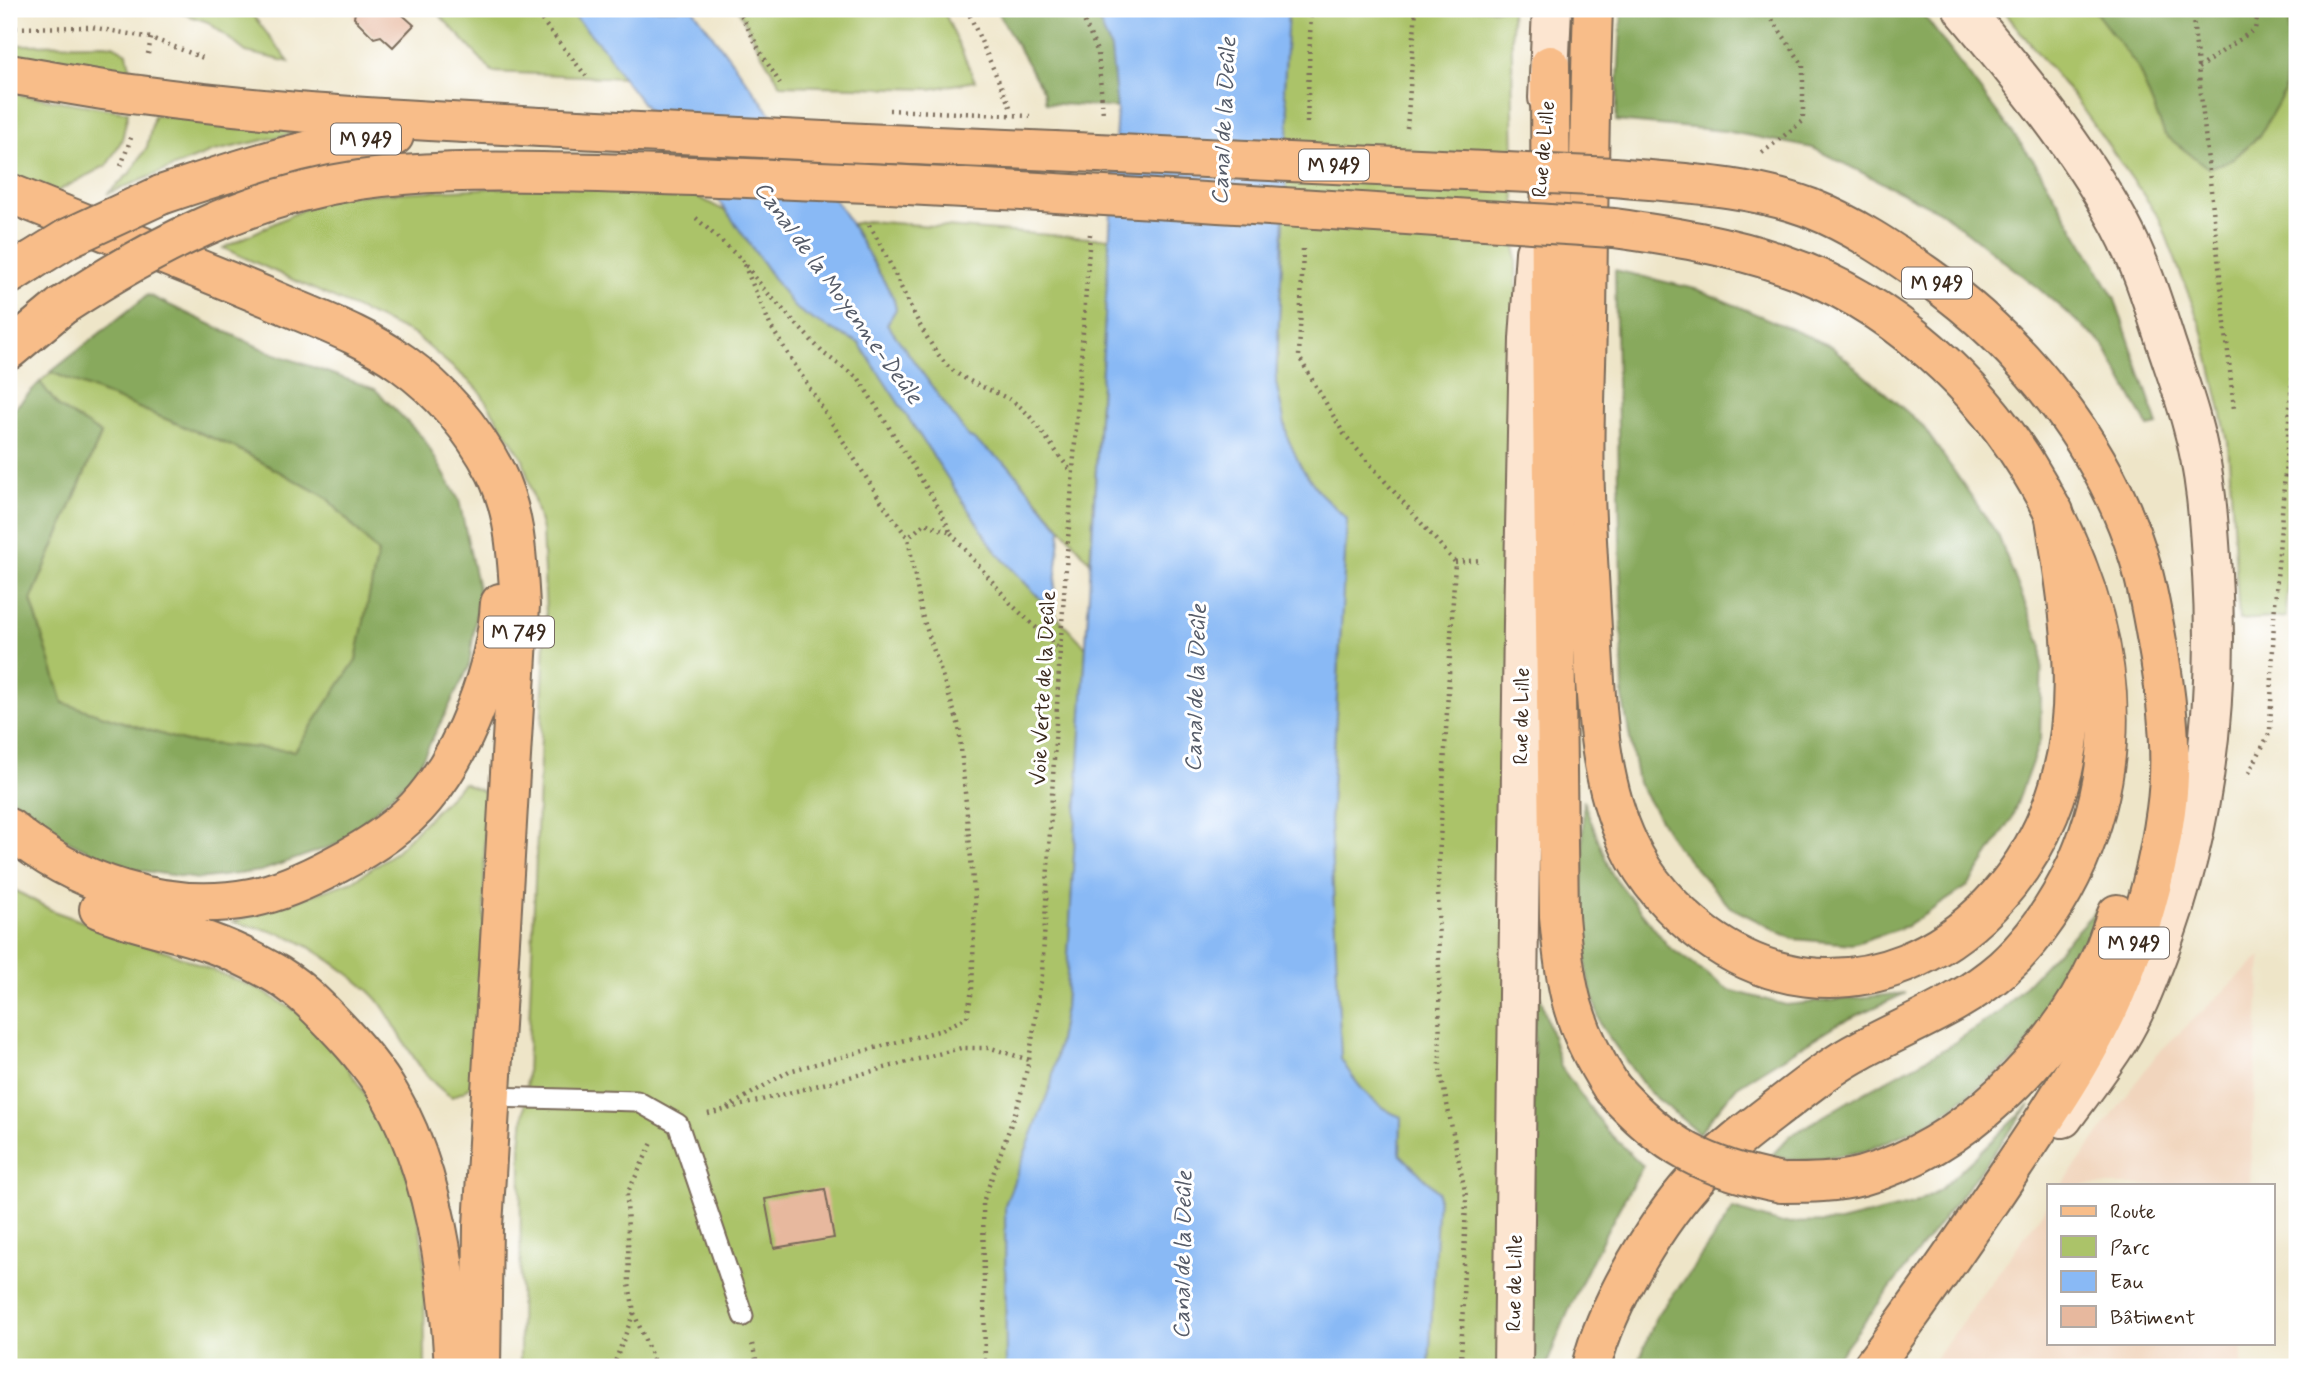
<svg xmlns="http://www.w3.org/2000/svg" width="2306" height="1376" viewBox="0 0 2306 1376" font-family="Mynerve,sans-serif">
	<rect width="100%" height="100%" fill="#fff"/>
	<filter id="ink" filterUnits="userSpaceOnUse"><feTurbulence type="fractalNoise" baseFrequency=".0143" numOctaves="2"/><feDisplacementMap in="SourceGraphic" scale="14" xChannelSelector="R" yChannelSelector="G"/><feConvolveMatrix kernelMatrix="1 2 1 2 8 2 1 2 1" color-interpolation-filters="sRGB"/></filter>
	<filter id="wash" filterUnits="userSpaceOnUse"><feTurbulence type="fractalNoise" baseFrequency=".00686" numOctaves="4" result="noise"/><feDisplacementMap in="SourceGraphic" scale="28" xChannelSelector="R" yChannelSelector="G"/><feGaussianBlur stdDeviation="1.57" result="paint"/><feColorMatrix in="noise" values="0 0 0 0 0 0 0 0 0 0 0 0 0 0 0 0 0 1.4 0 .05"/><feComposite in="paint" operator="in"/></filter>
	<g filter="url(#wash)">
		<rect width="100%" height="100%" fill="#eee5c8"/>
		<g fill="#f1d5bd">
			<polygon points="2261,956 2250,1185 2062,1185 2156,1055"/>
			<polygon points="2049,1203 2049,1343 2243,1343 2241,1367 1929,1367"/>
		</g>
		<g fill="#abc369" stroke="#737644" stroke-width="2">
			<polygon points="169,9 248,9 289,62 246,52 208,22"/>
			<polygon points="434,9 568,9 606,51 623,78 493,72"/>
			<polygon points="738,9 943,9 975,81 931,89 781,85 761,53"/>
			<path d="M1288 9H1511L1523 623 1513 1367H1429L1438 1192 1400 1154 1401 1117C1373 1107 1356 1084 1341 1060L1330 822 1347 519 1319 492 1300 465 1288 439 1276 383 1289 114 1284 89Z"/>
			<polygon points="2002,9 2297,9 2297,407 2286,617 2239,620 2228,442 2203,332 2159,217 2077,101"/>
			<polygon points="9,43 21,45 103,44 113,45 127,53 132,78 9,56"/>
			<polygon points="9,93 128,112 122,140 107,165 56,192 9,174"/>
			<polygon points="154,115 289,128 295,133 211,152 107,194 130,173 147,147"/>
			<polygon points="592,183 687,191 727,212 794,307 813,320 859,343 997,553 1086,647 1065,1008 1051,1085 1005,1205 1006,1367 520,1367 521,1144 526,1098 546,615 542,530 523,459 478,389 415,335 223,248 331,196"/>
			<polygon points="867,221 1090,238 1110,238 1090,562 1009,466 967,435 887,324 896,309 893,297 851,224"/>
			<polygon points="51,372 234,447 326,497 378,553 356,660 295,751 186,742 63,703 31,600 101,435 59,407 40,382"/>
			<path d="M463 783 485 792 484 937 473 1083 465 1091 452 1097C419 1078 402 1034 381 1004 369 986 319 952 300 942 281 931 254 928 233 922L353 881 394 853Z"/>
			<polygon points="9,887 53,911 174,954 258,989 308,1018 336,1049 396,1143 417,1205 424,1257 425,1367 9,1367"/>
		</g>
		<g fill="#88a95d" stroke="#626a3e" stroke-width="2">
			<polygon points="996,9 1094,9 1111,49 1117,108 1046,103 1043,91"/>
			<polygon points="1622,9 1919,9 2036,164 2114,297 2158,425 2148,427 2103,344 2038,288 1943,213 1813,148 1725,131 1616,121"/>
			<polygon points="2093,9 2290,9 2284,92 2260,135 2232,160 2208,168 2165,135 2137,66"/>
			<polygon points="1615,270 1699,290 1831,346 1922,425 1998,535 2042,647 2040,740 2011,820 1968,886 1907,926 1853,944 1793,939 1730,907 1676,846 1638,783 1623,700"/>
			<polygon points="148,295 267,351 375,389 424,439 459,500 479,593 469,667 415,773 341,843 261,871 198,879 124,868 50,832 9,796 9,414 40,382 59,407 101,434 31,600 63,703 186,742 295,751 356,660 378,553 326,497 234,447 51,372"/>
			<polygon points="1583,800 1611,873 1669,947 1729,990 1786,1005 1906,993 1838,1024 1737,1086 1699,1133 1648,1091 1601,1026 1587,975 1583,887"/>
			<polygon points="2103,903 2074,980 2016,1059 1933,1121 1866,1151 1805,1161 1771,1156 1790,1136 1866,1091 1945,1049 2002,1010"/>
			<path d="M1535 978 1561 1067 1606 1130 1643 1166C1605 1231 1572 1296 1546 1367H1529Z"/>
			<polygon points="2030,1105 1830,1367 1637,1367 1656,1317 1688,1275 1733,1209 1779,1223 1840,1222 1913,1204 1940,1190"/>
		</g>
		<g fill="#89b9f5" stroke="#62728a" stroke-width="2">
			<polygon points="568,9 693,9 843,211 893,297 896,309 887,324 967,435 1009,466 1061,529 1052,611 997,553 859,343 813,320 794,307 727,212 623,78 606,51"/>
			<path d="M1094 9H1288L1284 89 1289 114 1276 383 1288 439 1300 465 1319 492 1347 519 1330 822 1341 1059C1356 1084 1373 1107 1401 1117L1400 1154 1438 1192 1429 1367H1006L1005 1205 1051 1085 1065 1008 1117 108 1111 49Z"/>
		</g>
		<g id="blocks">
			<g fill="#e7b89e">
				<polygon points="352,9 396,9 414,25 393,47 381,36 374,38 354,18 355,12"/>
				<polygon points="825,1189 834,1238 774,1248 765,1199"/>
			</g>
		</g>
	</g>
	<g filter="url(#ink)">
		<use href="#blocks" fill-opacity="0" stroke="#7a6b5a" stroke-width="2"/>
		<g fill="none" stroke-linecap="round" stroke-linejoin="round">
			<g stroke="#7a6b5a" stroke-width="23">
				<polyline id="lane" points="491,1097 637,1101 678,1124 743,1316"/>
			</g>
			<g stroke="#7a6b5a" stroke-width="42">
				<g id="secondary">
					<path d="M1963 9C2020 77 2077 145 2120 224 2140 261 2153 303 2166 343 2175 370 2185 397 2192 424 2206 472 2209 524 2212 574 2220 706 2205 832 2157 956 2146 984 2135 1013 2119 1039 2102 1066 2082 1092 2063 1118"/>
					<polyline points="1548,98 1552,9"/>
					<polyline points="1513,1367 1523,623 1529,339 1535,252"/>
				</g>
			</g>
			<g stroke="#7a6b5a" stroke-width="42">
				<g id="primary">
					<path d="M1593 9C1589 113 1588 218 1587 323 1586 379 1583 436 1585 493 1586 532 1589 572 1591 612 1596 689 1595 774 1629 845 1645 880 1674 912 1705 935 1836 1032 1992 953 2049 814 2089 717 2070 612 2054 512"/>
					<path d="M1550 65 1551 333 1559 916C1565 988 1572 1026 1612 1088"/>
					<path d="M9 74C52 81 96 90 140 95 285 115 432 121 578 129"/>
					<polyline points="864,143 1054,151"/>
					<path d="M1614 177C1679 183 1748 185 1810 208 1853 225 1890 250 1927 276 2023 344 2104 445 2139 558 2149 591 2154 626 2160 659 2168 709 2173 760 2166 810 2159 863 2145 915 2127 964 2100 1038 2057 1101 2014 1165 1968 1234 1921 1301 1872 1367"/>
					<path d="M9 193C96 228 183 262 269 298 314 318 362 334 402 363 441 391 473 429 495 471 516 513 517 559 520 605L483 1226 481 1367"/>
					<path d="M161 195C238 169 314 144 394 136"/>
					<polyline points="9,275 31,261"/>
					<polyline points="9,350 62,306"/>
					<path d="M9 828C74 883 165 914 251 898 281 892 309 879 335 865 368 848 401 827 424 799 466 749 496 668 500 603"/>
					<path d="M99 909C135 924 175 930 211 943 231 950 251 960 269 970 294 983 315 1004 334 1024 355 1046 375 1069 390 1095 435 1172 449 1279 454 1367"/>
					<path d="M1782 1183C1809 1183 1836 1183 1862 1176 1965 1147 2056 1055 2100 959 2107 945 2111 929 2117 914"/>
					<path d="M1591 1367C1607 1303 1658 1217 1705 1169 1727 1146 1754 1126 1780 1106 1806 1086 1832 1065 1861 1050 1909 1024 1961 1005 2003 968 2035 939 2060 901 2078 861 2134 731 2106 604 2038 484 1983 386 1890 300 1782 264 1727 245 1671 236 1614 228"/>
				</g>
			</g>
			<g stroke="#7a6b5a" stroke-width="4.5" stroke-dasharray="2 5" stroke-linecap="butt">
				<polyline points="533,9 586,76"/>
				<polyline points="738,9 761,53 781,85"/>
				<polyline points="967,9 1011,109"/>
				<polyline points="1079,9 1098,53 1103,114"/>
				<polyline points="2192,9 2234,409"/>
				<polyline points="9,28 91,27 151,38 206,59"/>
				<polyline points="148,54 151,38"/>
				<polyline points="2198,68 2255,29 2259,9"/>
				<polyline points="1307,123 1311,9"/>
				<polyline points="1407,128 1416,9"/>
				<polyline points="1762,153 1803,121 1803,65 1765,9"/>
				<polyline points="121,166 132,135"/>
				<polyline points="696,218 742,260"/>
				<path d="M869 225C896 268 913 324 944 362 963 384 996 389 1018 405 1034 417 1057 455 1072 472"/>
				<polyline points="1303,249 1299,357 1344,434 1455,562 1438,879 1440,1070 1466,1196 1461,1367"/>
				<polyline points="951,533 1013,606 1060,650"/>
				<polyline points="1455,562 1483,560"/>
				<polyline points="2249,773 2270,732 2274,618 2297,315"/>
				<polyline points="727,1108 789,1071 942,1030 967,1017 972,990 975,903 959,726 922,615 908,538 883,504 771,327 742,260 764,289 823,353 859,379 939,508 951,533 925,523 908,538"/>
				<polyline points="708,1114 961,1048 991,1048 1029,1060"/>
				<polyline points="634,1313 656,1367"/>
				<polyline points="752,1344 758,1367"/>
				<polyline points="613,1367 634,1312 629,1284 627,1194 652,1143"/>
				<polyline points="985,1367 983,1202 1019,1102 1029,1060 1042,975 1060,651 1090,234"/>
			</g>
			<use href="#lane" stroke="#fff" stroke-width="19"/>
			<use href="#secondary" stroke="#fce5d0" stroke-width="38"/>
			<use href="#primary" stroke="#f8bd89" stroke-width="38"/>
			<g stroke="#7a6b5a" stroke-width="42" stroke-linecap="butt">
				<g id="primary-bridge">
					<polyline points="578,129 864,143"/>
					<polyline points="1054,151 1614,177"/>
					<polyline points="31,261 68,238 161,195"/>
					<path d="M62 306C153 246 251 196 359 180 420 171 481 171 542 172 619 173 696 176 772 179 1053 190 1333 211 1614 228"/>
					<path d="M1612 1088C1664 1147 1705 1168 1782 1183"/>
				</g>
			</g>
			<polyline stroke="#7a6b5a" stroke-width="4.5" stroke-dasharray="2 5" stroke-linecap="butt" points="889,110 1030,116"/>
			<use href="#primary-bridge" stroke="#f8bd89" stroke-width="38"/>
		</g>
	</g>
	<g text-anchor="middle" stroke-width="6" stroke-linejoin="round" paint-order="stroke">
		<g fill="#fff" stroke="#766a62" stroke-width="2">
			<rect x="331" y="123.5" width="70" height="31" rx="5"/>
			<rect x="1299" y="149.5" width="70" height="31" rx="5"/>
			<rect x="1902" y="267.5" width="70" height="31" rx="5"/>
			<rect x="484" y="616.5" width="70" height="31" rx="5"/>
			<rect x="2099" y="927.5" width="70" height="31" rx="5"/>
		</g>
		<g font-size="19" font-weight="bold" fill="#3b2a1e">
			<text x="366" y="146">M 949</text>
			<text x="1334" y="172">M 949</text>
			<text x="1937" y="290">M 949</text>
			<text x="519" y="639">M 749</text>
			<text x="2134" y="950">M 949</text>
		</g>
		<g font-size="21" fill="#3b2a1e" stroke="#fff">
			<text transform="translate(1543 149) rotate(-85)" y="7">Rue de Lille</text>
			<text transform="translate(1043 688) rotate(-87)" y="7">Voie Verte de la Deûle</text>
			<text transform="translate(1521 716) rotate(-89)" y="7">Rue de Lille</text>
			<text transform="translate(1514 1283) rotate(-89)" y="7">Rue de Lille</text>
		</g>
		<g font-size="23" font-style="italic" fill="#565c69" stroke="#fff">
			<text transform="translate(1223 121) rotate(-87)" y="8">Canal de la Deûle</text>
			<text transform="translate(839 292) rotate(54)" y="8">Canal de la Moyenne-Deûle</text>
			<text transform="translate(1195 688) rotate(-88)" y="8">Canal de la Deûle</text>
			<text transform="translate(1182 1255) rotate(-89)" y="8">Canal de la Deûle</text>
		</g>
	</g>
	<rect width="2306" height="1376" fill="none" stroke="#fff" stroke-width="35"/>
	<rect x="2047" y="1184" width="228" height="161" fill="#ffffff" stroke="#b1aaa5" stroke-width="2"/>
	<rect x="2061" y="1206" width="35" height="10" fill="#f8bd89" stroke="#b1aaa5" stroke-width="2"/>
	<text x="2110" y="1218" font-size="21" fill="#3b2a1e">Route</text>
	<rect x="2061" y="1236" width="35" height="21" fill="#abc369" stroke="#b1aaa5" stroke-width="2"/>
	<text x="2110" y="1254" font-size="21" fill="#3b2a1e">Parc</text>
	<rect x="2061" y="1271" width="35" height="21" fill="#89b9f5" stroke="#b1aaa5" stroke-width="2"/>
	<text x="2110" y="1288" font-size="21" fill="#3b2a1e">Eau</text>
	<rect x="2061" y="1306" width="35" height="21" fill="#e7b89e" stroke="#b1aaa5" stroke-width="2"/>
	<text x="2110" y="1324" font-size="21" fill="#3b2a1e">Bâtiment</text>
</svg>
